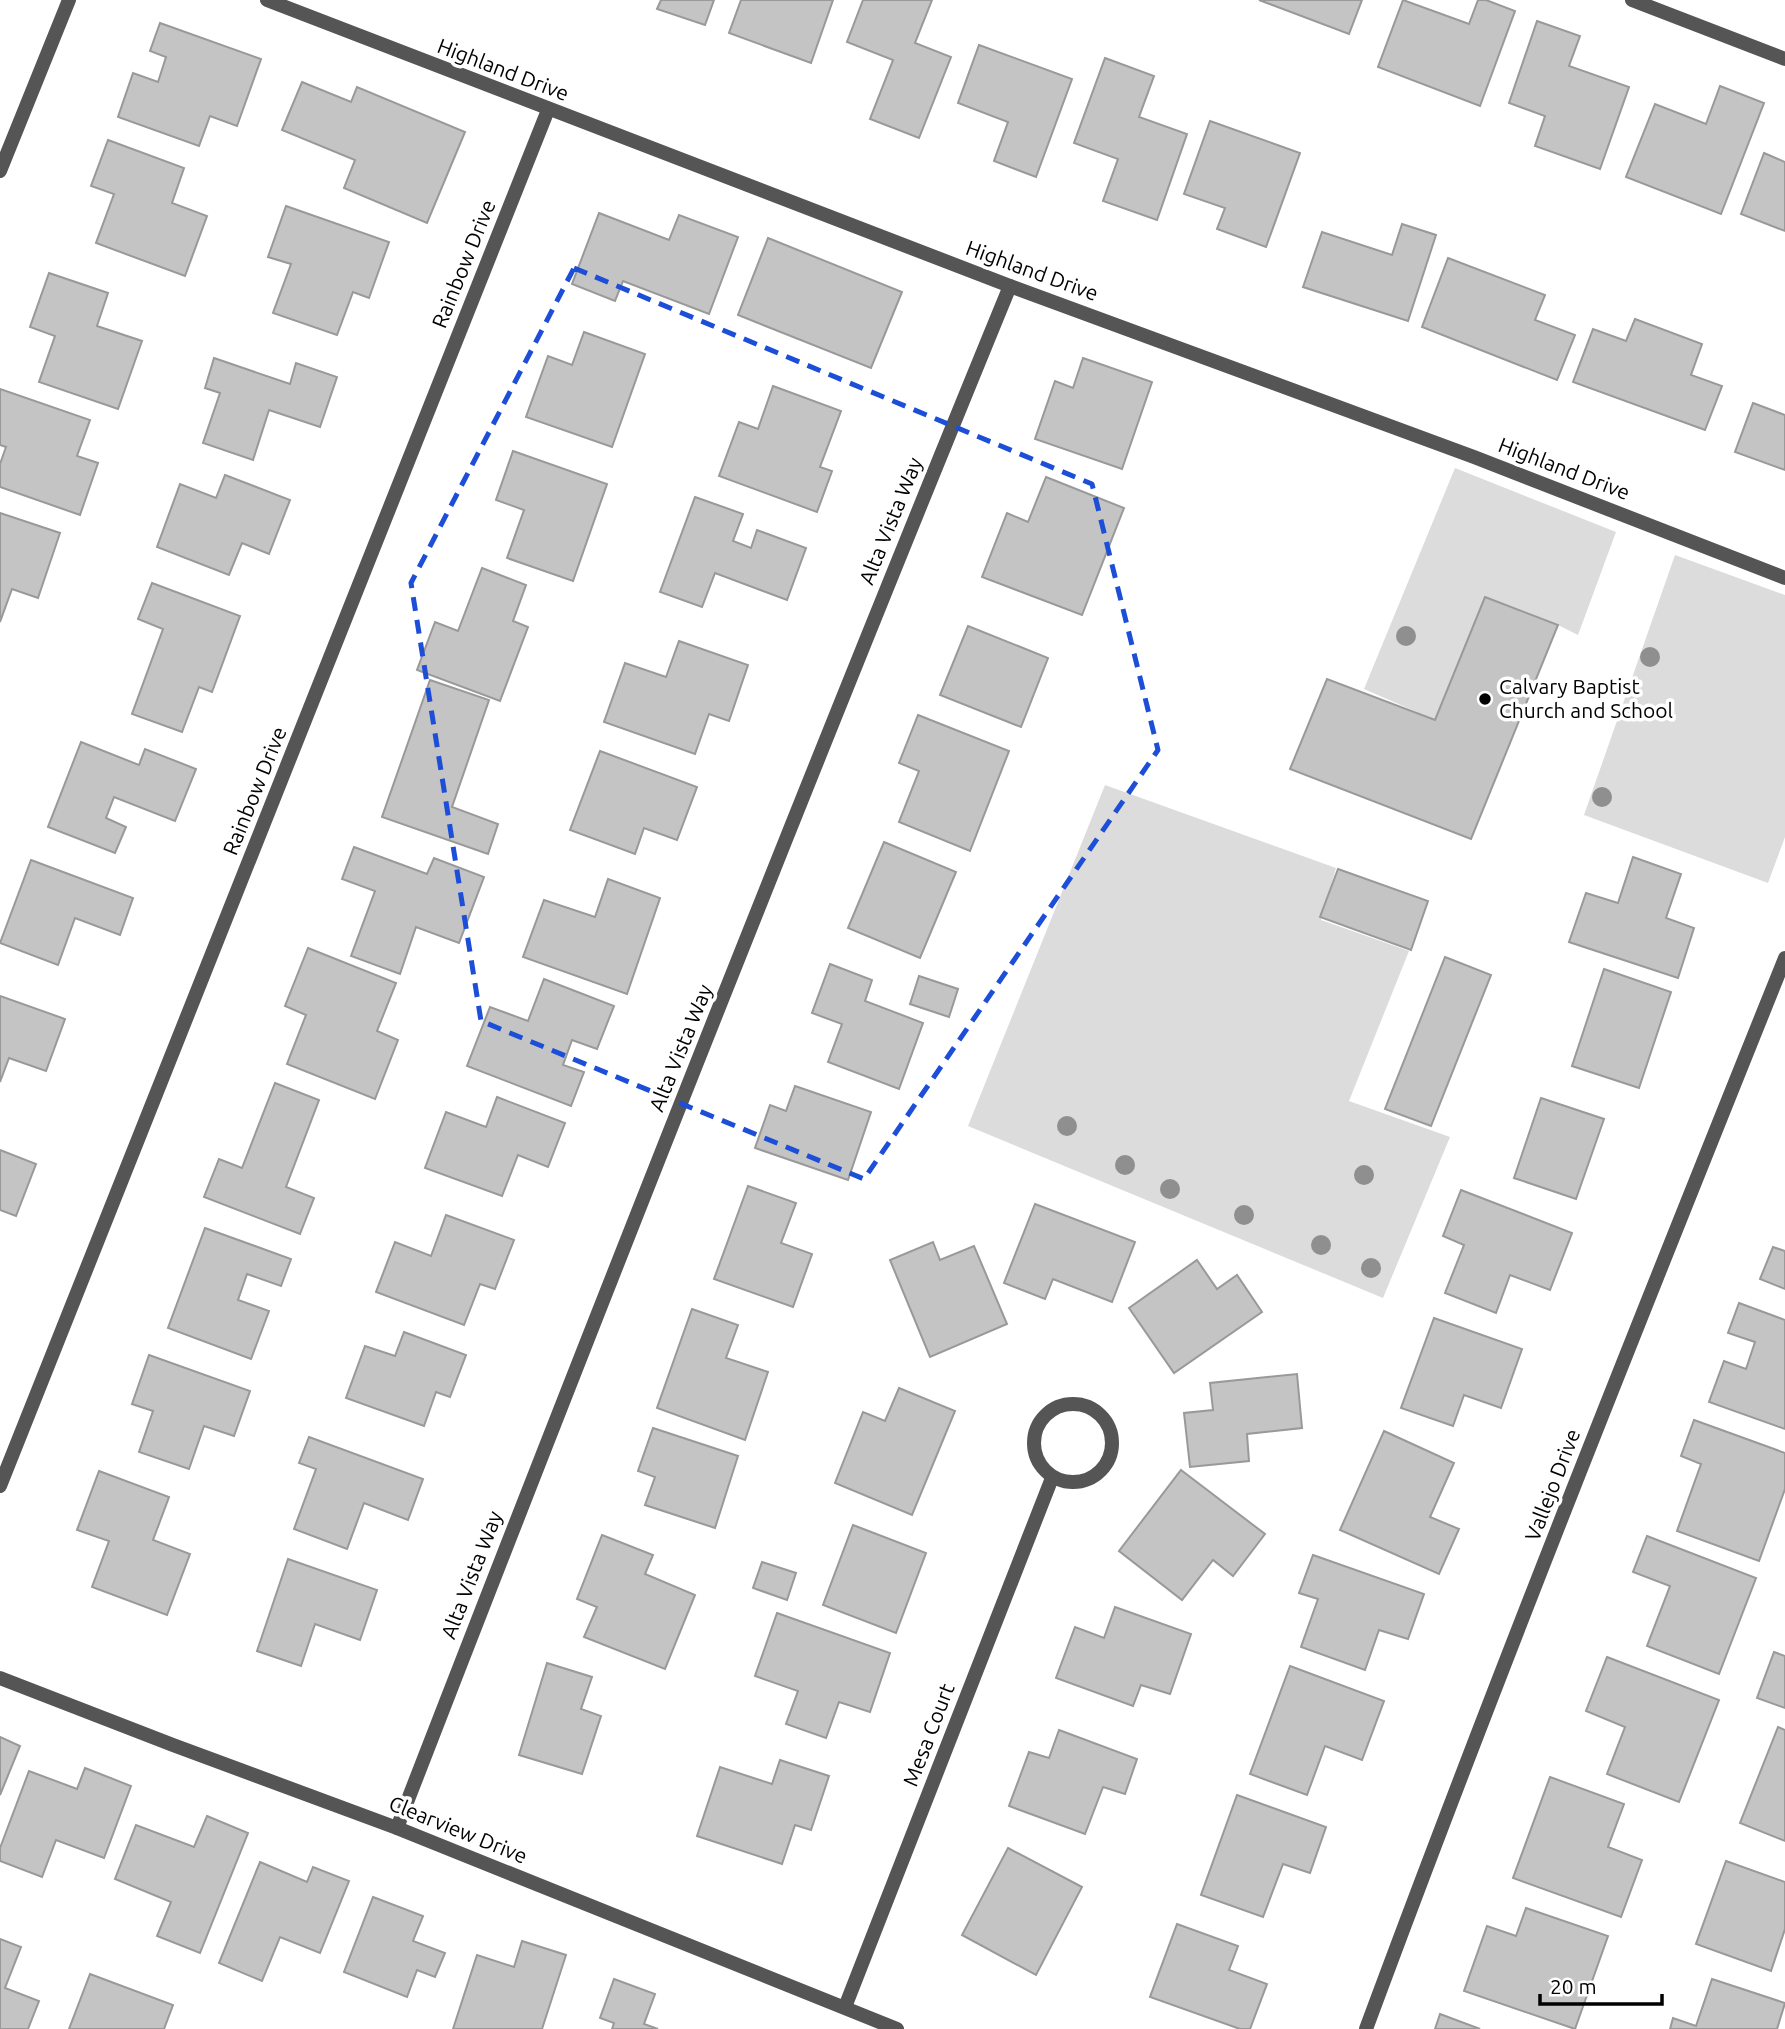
<svg xmlns="http://www.w3.org/2000/svg" width="1785" height="2029" viewBox="0 0 1785 2029" font-family="Ubuntu,sans-serif">
	<rect width="100%" height="100%" fill="#fff"/>
	<g fill="#dcdcdc">
		<polygon points="1455,468 1616,532 1578,635 1558,625 1485,597 1435,720 1364,689"/>
		<polygon points="1675,555 1785,595 1785,837 1768,883 1584,815"/>
		<polygon points="1105,785 1336,868 1321,920 1409,951 1349,1101 1450,1137 1383,1298 968,1126"/>
	</g>
	<g fill="#c4c4c4" stroke="#999" stroke-width="2">
		<polygon points="661,0 714,0 705,25 657,9"/>
		<polygon points="741,0 833,0 811,63 729,33"/>
		<polygon points="863,0 932,0 915,43 951,57 919,138 870,119 893,60 847,42"/>
		<polygon points="1259,0 1362,0 1349,34"/>
		<polygon points="1403,0 1469,24 1478,0 1486,0 1515,11 1480,106 1378,67"/>
		<polygon points="1537,21 1580,36 1569,66 1629,87 1600,169 1535,146 1545,116 1509,103"/>
		<polygon points="160,23 261,59 237,126 210,116 199,146 118,117 133,73 158,82 166,57 150,51"/>
		<polygon points="979,45 1072,79 1036,177 994,161 1008,122 958,103"/>
		<polygon points="1105,58 1154,76 1139,117 1187,134 1157,220 1103,201 1118,159 1074,143"/>
		<polygon points="302,82 351,102 357,87 465,132 427,223 344,188 355,160 282,130"/>
		<polygon points="1720,86 1764,103 1721,214 1626,177 1655,104 1706,124"/>
		<polygon points="1210,121 1300,153 1266,247 1217,229 1225,208 1184,194"/>
		<polygon points="108,140 184,168 172,203 207,216 185,276 96,243 114,194 91,186"/>
		<polygon points="1764,153 1785,162 1785,231 1741,214"/>
		<polygon points="286,206 389,242 369,298 353,292 337,335 273,313 291,264 268,257"/>
		<polygon points="599,213 669,240 679,215 738,237 709,314 623,281 615,301 572,284"/>
		<polygon points="1402,224 1436,235 1408,321 1303,287 1322,232 1392,255"/>
		<polygon points="768,238 902,292 871,368 738,315"/>
		<polygon points="1448,258 1545,295 1535,320 1575,335 1557,380 1422,327"/>
		<polygon points="49,273 108,293 97,326 142,341 118,409 39,382 55,336 30,327"/>
		<polygon points="1635,319 1702,344 1691,375 1722,386 1705,430 1573,382 1593,329 1626,341"/>
		<polygon points="584,332 645,354 612,447 526,417 548,356 572,365"/>
		<polygon points="214,358 290,384 296,363 337,377 320,427 269,410 253,460 203,443 220,393 205,388"/>
		<polygon points="1083,358 1152,382 1122,469 1035,439 1055,381 1073,388"/>
		<polygon points="773,386 841,411 820,467 832,471 817,512 719,476 739,422 758,429"/>
		<polygon points="0,389 90,420 77,456 98,463 80,515 0,487 0,464 6,447 0,445"/>
		<polygon points="1753,403 1785,415 1785,470 1735,452"/>
		<polygon points="513,451 607,484 573,581 507,558 524,510 496,500"/>
		<polygon points="225,475 290,500 269,554 242,543 229,575 157,547 180,484 216,498"/>
		<polygon points="1046,477 1124,508 1082,615 982,577 1007,513 1028,522"/>
		<polygon points="695,497 743,514 733,541 751,548 757,530 806,548 787,600 715,573 702,607 660,592"/>
		<polygon points="0,513 60,533 38,598 12,589 0,622"/>
		<polygon points="482,568 526,585 513,621 528,627 500,701 417,670 435,622 458,631"/>
		<polygon points="152,583 240,616 212,692 199,687 182,732 132,714 163,629 138,619"/>
		<polygon points="1485,597 1558,625 1471,839 1290,769 1327,679 1435,720"/>
		<polygon points="968,626 1048,658 1021,727 940,695"/>
		<polygon points="679,641 748,665 729,721 709,714 695,754 604,722 625,663 666,677"/>
		<polygon points="430,680 489,700 452,807 498,824 488,854 382,817"/>
		<polygon points="918,715 1009,751 970,851 899,822 919,771 899,763"/>
		<polygon points="81,742 139,765 145,749 196,769 175,821 114,797 106,818 126,827 115,853 48,827"/>
		<polygon points="600,751 697,787 677,840 644,828 635,854 570,830"/>
		<polygon points="884,842 956,872 920,958 848,928"/>
		<polygon points="354,847 427,874 434,858 484,877 459,943 416,927 400,974 351,956 375,891 342,879"/>
		<polygon points="1633,857 1681,874 1666,918 1694,928 1678,978 1569,942 1586,893 1618,903"/>
		<polygon points="31,860 133,898 120,935 75,918 58,965 0,943"/>
		<polygon points="1338,869 1428,901 1411,950 1320,917"/>
		<polygon points="608,879 660,898 627,994 523,957 544,900 595,917"/>
		<polygon points="308,948 396,983 377,1031 398,1040 375,1099 287,1064 306,1015 285,1006"/>
		<polygon points="1445,957 1491,975 1431,1126 1385,1109"/>
		<polygon points="830,964 872,980 865,1001 923,1023 899,1089 828,1062 842,1024 812,1013"/>
		<polygon points="1604,969 1671,992 1639,1088 1572,1066"/>
		<polygon points="919,976 958,989 949,1017 910,1004"/>
		<polygon points="544,979 614,1006 597,1049 572,1040 563,1065 584,1072 571,1106 467,1066 490,1007 528,1021"/>
		<polygon points="0,996 65,1019 46,1071 9,1058 0,1082"/>
		<polygon points="275,1083 319,1100 286,1187 314,1198 300,1234 204,1197 219,1159 242,1168"/>
		<polygon points="795,1086 871,1112 848,1180 755,1148 770,1105 786,1111"/>
		<polygon points="497,1097 565,1123 548,1167 518,1155 502,1196 425,1168 446,1112 486,1127"/>
		<polygon points="1541,1098 1604,1119 1576,1199 1514,1178"/>
		<polygon points="0,1150 36,1164 16,1216 0,1210"/>
		<polygon points="748,1186 796,1203 781,1243 812,1254 793,1307 714,1279"/>
		<polygon points="1461,1190 1572,1233 1550,1290 1510,1275 1496,1313 1445,1293 1464,1245 1443,1236"/>
		<polygon points="1035,1204 1135,1242 1112,1302 1053,1279 1045,1299 1004,1283"/>
		<polygon points="446,1215 514,1240 495,1289 480,1284 464,1325 376,1292 395,1242 431,1256"/>
		<polygon points="205,1228 291,1259 281,1286 247,1274 238,1300 269,1311 251,1359 168,1328"/>
		<polygon points="933,1242 940,1260 974,1246 1007,1324 930,1357 890,1260"/>
		<polygon points="1773,1247 1785,1251 1785,1289 1760,1279"/>
		<polygon points="1197,1260 1217,1289 1237,1275 1262,1312 1174,1373 1129,1308"/>
		<polygon points="1739,1303 1785,1320 1785,1429 1709,1402 1724,1361 1746,1369 1755,1342 1728,1333"/>
		<polygon points="692,1309 738,1325 726,1358 768,1372 745,1440 657,1408"/>
		<polygon points="1434,1318 1522,1349 1501,1408 1464,1395 1453,1426 1401,1408"/>
		<polygon points="404,1332 466,1355 450,1397 436,1392 424,1426 346,1398 365,1346 395,1356"/>
		<polygon points="149,1355 250,1391 234,1436 204,1426 189,1469 139,1452 153,1411 132,1404"/>
		<polygon points="1297,1374 1302,1428 1247,1434 1249,1461 1190,1467 1184,1413 1213,1410 1210,1383"/>
		<polygon points="899,1388 955,1411 912,1515 835,1483 863,1412 885,1421"/>
		<polygon points="1694,1420 1785,1453 1785,1489 1759,1561 1677,1531 1701,1464 1681,1456"/>
		<polygon points="653,1428 738,1456 715,1528 645,1505 655,1477 638,1471"/>
		<polygon points="1384,1431 1454,1463 1430,1517 1459,1529 1439,1574 1340,1530"/>
		<polygon points="309,1437 423,1479 408,1520 364,1503 347,1549 294,1529 316,1469 299,1463"/>
		<polygon points="1181,1470 1265,1534 1233,1576 1213,1560 1182,1600 1119,1551"/>
		<polygon points="99,1471 169,1497 153,1540 190,1554 167,1615 92,1587 109,1541 77,1530"/>
		<polygon points="853,1525 926,1553 896,1633 823,1605"/>
		<polygon points="602,1535 653,1555 645,1574 695,1595 665,1669 584,1637 597,1607 577,1599"/>
		<polygon points="1647,1536 1756,1578 1719,1674 1647,1646 1670,1586 1633,1572"/>
		<polygon points="1313,1555 1424,1594 1408,1639 1379,1630 1365,1670 1301,1647 1318,1599 1299,1593"/>
		<polygon points="288,1559 377,1590 360,1640 315,1624 301,1666 257,1651"/>
		<polygon points="762,1562 796,1573 787,1600 753,1588"/>
		<polygon points="1115,1607 1191,1634 1170,1694 1141,1685 1133,1706 1056,1678 1075,1627 1104,1638"/>
		<polygon points="777,1613 890,1653 870,1712 839,1702 826,1738 786,1724 798,1691 755,1676"/>
		<polygon points="1774,1652 1785,1656 1785,1708 1757,1698"/>
		<polygon points="1607,1657 1719,1700 1679,1802 1607,1774 1625,1727 1586,1711"/>
		<polygon points="547,1663 592,1677 581,1709 601,1716 582,1774 519,1755"/>
		<polygon points="1290,1666 1384,1701 1362,1760 1325,1746 1307,1795 1250,1774"/>
		<polygon points="1778,1727 1785,1730 1785,1841 1740,1823"/>
		<polygon points="1059,1730 1137,1759 1125,1794 1103,1787 1085,1834 1009,1806 1029,1752 1049,1758"/>
		<polygon points="0,1737 20,1746 0,1795"/>
		<polygon points="780,1760 829,1776 811,1830 795,1825 782,1864 697,1836 720,1767 772,1784"/>
		<polygon points="85,1768 131,1786 104,1858 56,1840 42,1877 0,1861 0,1848 29,1771 77,1789"/>
		<polygon points="1550,1777 1624,1804 1608,1847 1642,1860 1621,1917 1513,1878"/>
		<polygon points="1237,1795 1326,1827 1310,1873 1283,1864 1263,1917 1201,1895"/>
		<polygon points="207,1816 248,1833 200,1953 157,1936 171,1902 115,1879 136,1825 194,1847"/>
		<polygon points="1008,1848 1082,1887 1036,1975 962,1935"/>
		<polygon points="1726,1861 1785,1882 1785,1929 1771,1971 1696,1944"/>
		<polygon points="260,1862 307,1882 313,1867 349,1881 320,1953 280,1937 262,1981 219,1963"/>
		<polygon points="373,1897 423,1916 413,1941 445,1953 435,1977 417,1970 407,1997 344,1972"/>
		<polygon points="1526,1908 1608,1936 1575,2029 1464,1991 1487,1926 1516,1936"/>
		<polygon points="1177,1924 1238,1946 1229,1970 1267,1984 1250,2029 1240,2029 1150,1997"/>
		<polygon points="0,1939 21,1947 5,1988 39,2001 28,2029 0,2029"/>
		<polygon points="522,1941 566,1955 542,2029 453,2029 477,1955 514,1967"/>
		<polygon points="90,1974 173,2005 164,2029 69,2029"/>
		<polygon points="614,1979 655,1994 644,2024 658,2029 612,2029 614,2023 600,2018"/>
		<polygon points="1712,1979 1785,2003 1777,2029 1670,2029 1673,2018 1696,2026"/>
		<polygon points="1440,2014 1480,2029 1435,2029"/>
	</g>
	<g fill="none" stroke-linecap="round" stroke-linejoin="round">
		<g stroke="#555" stroke-width="14">
			<polyline points="267,0 1010,286 1474,457 1785,578"/>
			<polyline points="1632,0 1785,59"/>
			<circle cx="1073" cy="1443" r="39"/>
			<polyline points="0,1486 548,110"/>
			<path d="M397 1828C597 1312 800 798 1010 286"/>
			<polyline points="845,2007 1052,1478"/>
			<path d="M1366 2029C1499 1670 1642 1314 1785 958"/>
		</g>
		<g stroke="#555" stroke-width="14">
			<polyline points="0,171 69,0"/>
			<polyline points="0,1678 173,1745 397,1828 897,2029"/>
		</g>
	</g>
	<g fill="#8f8f8f">
		<circle cx="1406" cy="636" r="10"/>
		<circle cx="1650" cy="657" r="10"/>
		<circle cx="1602" cy="797" r="10"/>
		<circle cx="1067" cy="1126" r="10"/>
		<circle cx="1125" cy="1165" r="10"/>
		<circle cx="1364" cy="1175" r="10"/>
		<circle cx="1170" cy="1189" r="10"/>
		<circle cx="1244" cy="1215" r="10"/>
		<circle cx="1321" cy="1245" r="10"/>
		<circle cx="1371" cy="1268" r="10"/>
	</g>
	<path fill="none" stroke="#1d4ed8" stroke-width="5" stroke-dasharray="14 9" stroke-linejoin="round" d="M574 268 1092 484 1158 750 864 1179 481 1021 411 583Z"/>
	<circle fill="#000" stroke="#fff" stroke-width="2.5" cx="1485" cy="699" r="7"/>
	<g text-anchor="middle" stroke-width="7" stroke-linejoin="round" paint-order="stroke">
		<g font-size="21" fill="#000" stroke="#fff">
			<text transform="translate(503 70) rotate(21)" y="7">Highland Drive</text>
			<text transform="translate(464 264) rotate(-68)" y="7">Rainbow Drive</text>
			<text transform="translate(1032 271) rotate(20)" y="7">Highland Drive</text>
			<text transform="translate(1564 469) rotate(21)" y="7">Highland Drive</text>
			<text transform="translate(891 521) rotate(-68)" y="7">Alta Vista Way</text>
			<text transform="translate(255 791) rotate(-68)" y="7">Rainbow Drive</text>
			<text transform="translate(681 1048) rotate(-68)" y="7">Alta Vista Way</text>
			<text transform="translate(1553 1485) rotate(-69)" y="7">Vallejo Drive</text>
			<text transform="translate(472 1575) rotate(-69)" y="7">Alta Vista Way</text>
			<text transform="translate(929 1735) rotate(-69)" y="7">Mesa Court</text>
			<text transform="translate(458 1830) rotate(22)" y="7">Clearview Drive</text>
		</g>
		<g font-size="21" fill="#000" stroke="#fff" text-anchor="start">
			<text x="1499" y="694">Calvary Baptist<tspan x="1499" dy="24">Church and School</tspan></text>
		</g>
	</g>
	<path d="M1540 1994v10h122v-10" fill="none" stroke="#000000" stroke-width="3.5"/>
	<text x="1550" y="1994" font-size="21" fill="#000000" stroke="#ffffff" stroke-width="5" paint-order="stroke">20 m</text>
</svg>
